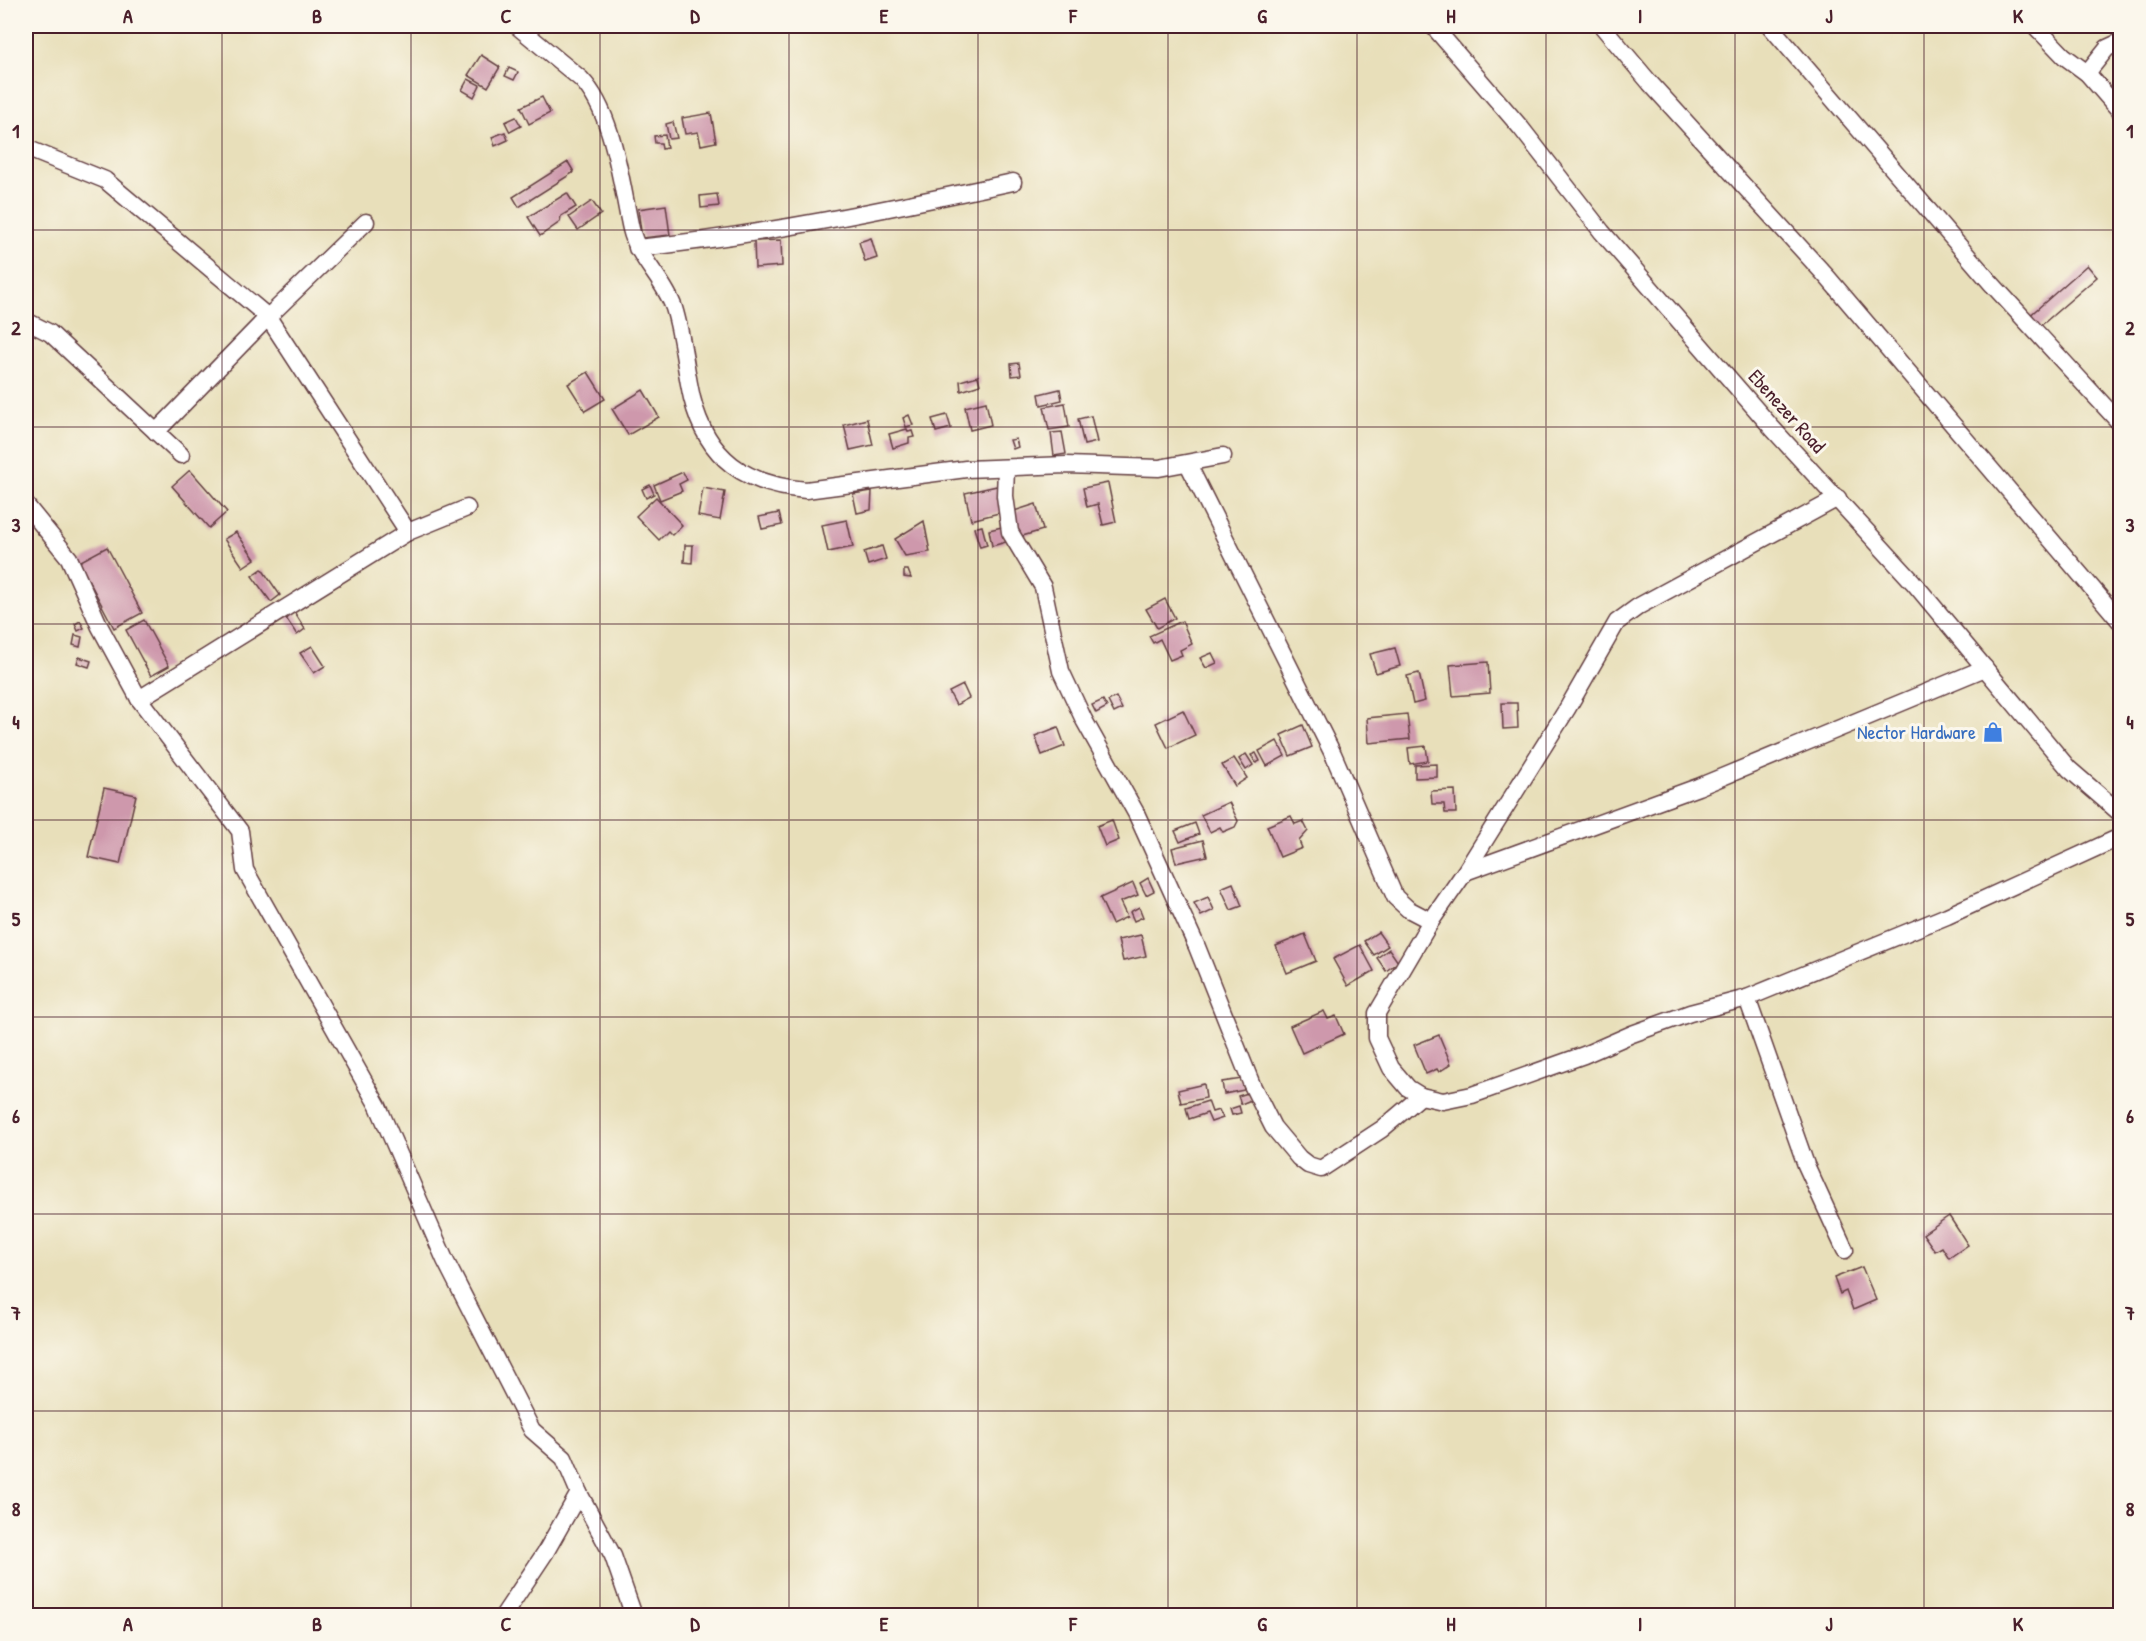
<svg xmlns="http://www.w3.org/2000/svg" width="2146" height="1641" viewBox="0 0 2146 1641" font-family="'Patrick Hand',sans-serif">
	<rect width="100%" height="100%" fill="#fbf7ec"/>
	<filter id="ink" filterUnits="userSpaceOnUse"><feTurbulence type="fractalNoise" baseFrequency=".0167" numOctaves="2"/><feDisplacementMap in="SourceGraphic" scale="12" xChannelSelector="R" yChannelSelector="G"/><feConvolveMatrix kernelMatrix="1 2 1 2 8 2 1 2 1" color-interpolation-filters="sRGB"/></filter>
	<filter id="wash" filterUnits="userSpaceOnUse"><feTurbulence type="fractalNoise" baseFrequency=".008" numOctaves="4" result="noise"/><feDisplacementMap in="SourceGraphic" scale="24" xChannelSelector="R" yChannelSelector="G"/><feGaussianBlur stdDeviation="1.35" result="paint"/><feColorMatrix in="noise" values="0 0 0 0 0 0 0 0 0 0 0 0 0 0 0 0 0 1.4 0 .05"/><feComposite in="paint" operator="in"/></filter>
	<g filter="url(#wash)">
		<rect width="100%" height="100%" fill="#e8dfba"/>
		<g id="blocks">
			<g fill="#ce98ac">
				<polygon points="481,55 500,67 488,87 468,75"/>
				<polygon points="509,68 518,72 514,80 505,76"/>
				<polygon points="468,79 480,85 474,97 462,90"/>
				<polygon points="542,97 550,113 529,124 521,107"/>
				<polygon points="711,113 716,142 701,145 698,132 685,134 682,118"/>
				<polygon points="516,117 521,126 510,132 505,122"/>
				<polygon points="673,122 677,138 669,139 666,124"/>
				<polygon points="505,132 508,140 495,146 492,137"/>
				<polygon points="665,135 667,148 662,149 661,143 655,143 654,136"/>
				<polygon points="568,162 574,172 519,207 513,197"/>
				<polygon points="567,193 576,207 561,216 560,222 540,236 528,217"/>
				<polygon points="717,194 719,206 701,208 700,196"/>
				<polygon points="592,201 601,214 578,230 569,217"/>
				<polygon points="666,205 670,235 642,238 638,209"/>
				<polygon points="871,238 877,258 865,262 859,242"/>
				<polygon points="781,240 782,266 755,268 754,241"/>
				<polygon points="2087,265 2097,277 2037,329 2027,318"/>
				<polygon points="1019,363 1021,375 1012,376 1011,364"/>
				<polygon points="588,372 605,399 585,411 568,384"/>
				<polygon points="978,376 980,385 961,391 960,381"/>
				<polygon points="1060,389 1062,400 1041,405 1039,394"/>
				<polygon points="643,390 659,417 628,435 612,409"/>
				<polygon points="986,402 991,425 970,430 965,407"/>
				<polygon points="1065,403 1069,427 1049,430 1044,407"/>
				<polygon points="909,415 913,425 906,427 903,418"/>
				<polygon points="947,415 951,428 936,432 932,419"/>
				<polygon points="1091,416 1097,442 1084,445 1078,419"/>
				<polygon points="867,419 873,445 850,450 844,425"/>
				<polygon points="907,429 908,432 912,431 914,437 909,438 909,443 893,448 889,434"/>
				<polygon points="1062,432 1066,454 1054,456 1051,433"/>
				<polygon points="1016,439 1018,447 1013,449 1010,440"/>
				<polygon points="190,470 227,512 209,528 172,486"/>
				<polygon points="683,472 687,480 679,484 682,491 660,500 654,485"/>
				<polygon points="1108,483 1116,522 1103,525 1098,504 1087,507 1083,488"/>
				<polygon points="650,485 654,494 646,498 642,489"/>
				<polygon points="997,486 1003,512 971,520 965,493"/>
				<polygon points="703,488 725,492 720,520 698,516"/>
				<polygon points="872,491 871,510 857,513 853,494"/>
				<polygon points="656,497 682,525 672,535 668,531 659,540 636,516"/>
				<polygon points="1036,504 1043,530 1019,537 1011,512"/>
				<polygon points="779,513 782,525 762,529 759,517"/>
				<polygon points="847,520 853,547 828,552 822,525"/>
				<polygon points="924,521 930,552 905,556 895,539"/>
				<polygon points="982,526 987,545 980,547 974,528"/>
				<polygon points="1002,527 1006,542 992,546 989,530"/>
				<polygon points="236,532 255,559 243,567 224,539"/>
				<polygon points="685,545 693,545 692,563 684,562"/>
				<polygon points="882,546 886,559 868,565 864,552"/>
				<polygon points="107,547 142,613 114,628 79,562"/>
				<polygon points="262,569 280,595 271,602 252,576"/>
				<polygon points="904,570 908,570 911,578 904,577"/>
				<polygon points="1165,599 1175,618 1157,628 1146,609"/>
				<polygon points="293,610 305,629 297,635 284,615"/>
				<polygon points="144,620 169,666 151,676 126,630"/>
				<polygon points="80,621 84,628 78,631 75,624"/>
				<polygon points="1182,621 1192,644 1180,650 1182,655 1170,660 1160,639 1153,643 1149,636"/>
				<polygon points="75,635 82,637 80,647 73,645"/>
				<polygon points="312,646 325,666 314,673 300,653"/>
				<polygon points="1395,648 1400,666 1376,673 1370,654"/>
				<polygon points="1212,653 1217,663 1206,668 1200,658"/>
				<polygon points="79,657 91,661 89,667 77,663"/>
				<polygon points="1488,662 1490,693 1453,696 1450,665"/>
				<polygon points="1419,673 1425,701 1413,704 1407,676"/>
				<polygon points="963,685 969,698 956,705 949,692"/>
				<polygon points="1116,697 1122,709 1114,713 1108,701"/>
				<polygon points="1103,700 1107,707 1096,713 1092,705"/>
				<polygon points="1502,703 1517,703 1518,728 1503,729"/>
				<polygon points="1183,710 1195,735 1168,748 1156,723"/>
				<polygon points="1407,714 1410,739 1369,743 1367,718"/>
				<polygon points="1303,725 1312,747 1290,756 1281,735"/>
				<polygon points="1058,727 1065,746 1042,755 1035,736"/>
				<polygon points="1277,741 1285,756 1267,766 1259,751"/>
				<polygon points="1426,746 1428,761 1410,764 1408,748"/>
				<polygon points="1256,753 1260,761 1256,763 1251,755"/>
				<polygon points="1246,754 1253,765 1246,770 1239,759"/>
				<polygon points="1234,758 1247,778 1235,786 1222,765"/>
				<polygon points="1437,764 1437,777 1415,778 1415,765"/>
				<polygon points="104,788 136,795 120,864 88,857"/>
				<polygon points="1455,790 1456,813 1445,813 1444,804 1432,804 1431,791"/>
				<polygon points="1229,802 1238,821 1235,827 1223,832 1220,827 1210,832 1201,815"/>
				<polygon points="1291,816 1295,824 1303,821 1308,831 1299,841 1302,848 1280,857 1267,826"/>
				<polygon points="1112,820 1119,840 1105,846 1097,826"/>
				<polygon points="1195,823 1199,834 1180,842 1175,831"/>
				<polygon points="1203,840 1207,856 1176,863 1172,848"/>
				<polygon points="1148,878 1154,891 1146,895 1140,883"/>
				<polygon points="1133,883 1138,895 1120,902 1127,917 1112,924 1100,898"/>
				<polygon points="1233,883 1242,906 1231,910 1221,888"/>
				<polygon points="1208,897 1214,910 1201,916 1194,903"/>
				<polygon points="1139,907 1143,917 1134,921 1130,912"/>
				<polygon points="1378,932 1388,946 1374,955 1364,941"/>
				<polygon points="1305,934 1316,961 1287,973 1276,946"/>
				<polygon points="1141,935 1146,956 1123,961 1118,940"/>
				<polygon points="1360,945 1374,971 1348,986 1333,959"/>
				<polygon points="1389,949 1398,962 1386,971 1377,958"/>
				<polygon points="1324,1011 1328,1019 1336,1016 1344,1034 1302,1053 1290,1026"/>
				<polygon points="1439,1035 1451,1064 1439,1072 1437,1069 1426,1074 1414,1045"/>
				<polygon points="1242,1079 1244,1090 1224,1094 1222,1082"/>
				<polygon points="1204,1084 1206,1098 1181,1103 1178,1090"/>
				<polygon points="1248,1093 1251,1100 1241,1104 1238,1096"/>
				<polygon points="1208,1101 1212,1112 1219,1110 1223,1118 1211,1122 1207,1113 1189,1119 1186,1108"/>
				<polygon points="1239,1106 1241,1113 1232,1115 1230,1109"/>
				<polygon points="1949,1216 1968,1245 1949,1258 1942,1247 1935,1251 1923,1234"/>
				<polygon points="1862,1267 1876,1300 1853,1310 1846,1291 1840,1294 1834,1278"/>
			</g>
		</g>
	</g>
	<g filter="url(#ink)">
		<use href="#blocks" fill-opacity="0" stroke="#623c40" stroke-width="1.5"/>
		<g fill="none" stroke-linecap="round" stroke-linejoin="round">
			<g stroke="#623c40" stroke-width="19">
				<g id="minor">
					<path d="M517 26 581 79C614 113 621 184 631 229 638 259 664 279 674 308 683 337 685 368 692 398 707 459 746 485 806 490L966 469 1066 465 1159 468 1223 456"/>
					<polyline points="1433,26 1521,128 1602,232 1773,429 1913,582 2069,769 2120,813"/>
					<polyline points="1602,26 1650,83 1828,278 2120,621"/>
					<polyline points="1770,26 1991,283 2120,423"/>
					<polyline points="2035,26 2064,56 2087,73 2120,111"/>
					<polyline points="2087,73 2107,48 2120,42"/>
					<polyline points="26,148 105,180 268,317 408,532"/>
					<path d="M637 248C764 235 888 209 1013 182"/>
					<polyline points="26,321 50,333 181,455"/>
					<polyline points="156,432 268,317 366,222"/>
					<polyline points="1188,464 1333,754 1395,897 1408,909 1431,921"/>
					<polyline points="1006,468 1005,496 1010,532 1043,587 1061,671 1084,720 1136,813 1197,947 1252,1085 1273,1127 1299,1158 1308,1165 1321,1169 1382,1129 1421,1096"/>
					<polyline points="1838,498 1639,606 1617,622 1567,709 1465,872 1431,921 1377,1013 1377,1038 1391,1068 1408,1088 1421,1096 1443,1101 1472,1095 1584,1055 1632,1034 1690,1013 1747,998 1947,916 2120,837"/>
					<polyline points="26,505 69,558 100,627 139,699 240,831 245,870 378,1106 445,1260 532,1430 564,1458 579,1493 545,1553 503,1616"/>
					<polyline points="139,699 408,532 467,508"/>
					<polyline points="1465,872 1698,787 1985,668"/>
					<polyline points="1747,998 1806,1165 1845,1250"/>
					<polyline points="579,1493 613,1556 634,1616"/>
				</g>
			</g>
			<use href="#minor" stroke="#fff" stroke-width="16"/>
		</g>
	</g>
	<path fill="none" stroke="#4a1f2b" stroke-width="1.5" stroke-opacity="0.55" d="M222 26V1616M411 26V1616M600 26V1616M789 26V1616M978 26V1616M1168 26V1616M1357 26V1616M1546 26V1616M1735 26V1616M1924 26V1616M26 230H2120M26 427H2120M26 624H2120M26 820H2120M26 1017H2120M26 1214H2120M26 1411H2120"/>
	<defs>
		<g id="shop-bare" transform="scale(1.62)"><path d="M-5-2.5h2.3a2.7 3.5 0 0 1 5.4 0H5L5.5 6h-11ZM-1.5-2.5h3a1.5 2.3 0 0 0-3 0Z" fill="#3f7fe0" stroke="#fbf7ec" stroke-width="2.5" paint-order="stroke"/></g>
	</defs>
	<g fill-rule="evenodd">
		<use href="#shop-bare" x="1993" y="732"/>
	</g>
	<g text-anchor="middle" stroke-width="6" stroke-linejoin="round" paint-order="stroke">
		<g font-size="20" fill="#4a1f2b" stroke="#fbf7ec">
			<text transform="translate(1787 411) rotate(48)" y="7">Ebenezer Road</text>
		</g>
		<g font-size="20" fill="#366cbe" stroke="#fbf7ec" text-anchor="end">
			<text x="1976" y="739">Nector Hardware</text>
		</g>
	</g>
	<rect width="2146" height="1641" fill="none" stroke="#fbf7ec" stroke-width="66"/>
	<rect x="33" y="33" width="2080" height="1575" fill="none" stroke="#4a1f2b" stroke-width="2"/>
	<g font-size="20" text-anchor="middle" font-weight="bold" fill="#4a1f2b">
		<text x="128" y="23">A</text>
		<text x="317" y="23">B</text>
		<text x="506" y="23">C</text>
		<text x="695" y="23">D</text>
		<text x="884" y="23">E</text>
		<text x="1073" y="23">F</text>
		<text x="1262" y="23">G</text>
		<text x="1451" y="23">H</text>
		<text x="1640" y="23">I</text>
		<text x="1829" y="23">J</text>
		<text x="2018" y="23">K</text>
		<text x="16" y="138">1</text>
		<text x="2130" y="138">1</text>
		<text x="16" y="335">2</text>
		<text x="2130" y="335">2</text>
		<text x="16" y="532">3</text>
		<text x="2130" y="532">3</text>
		<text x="16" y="729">4</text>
		<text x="2130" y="729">4</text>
		<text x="16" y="926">5</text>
		<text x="2130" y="926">5</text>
		<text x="16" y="1123">6</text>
		<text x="2130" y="1123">6</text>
		<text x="16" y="1320">7</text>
		<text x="2130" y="1320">7</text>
		<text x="16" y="1516">8</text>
		<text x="2130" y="1516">8</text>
		<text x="128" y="1631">A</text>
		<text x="317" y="1631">B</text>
		<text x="506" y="1631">C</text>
		<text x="695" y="1631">D</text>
		<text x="884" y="1631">E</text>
		<text x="1073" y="1631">F</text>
		<text x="1262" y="1631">G</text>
		<text x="1451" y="1631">H</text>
		<text x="1640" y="1631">I</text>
		<text x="1829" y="1631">J</text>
		<text x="2018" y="1631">K</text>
	</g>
</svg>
